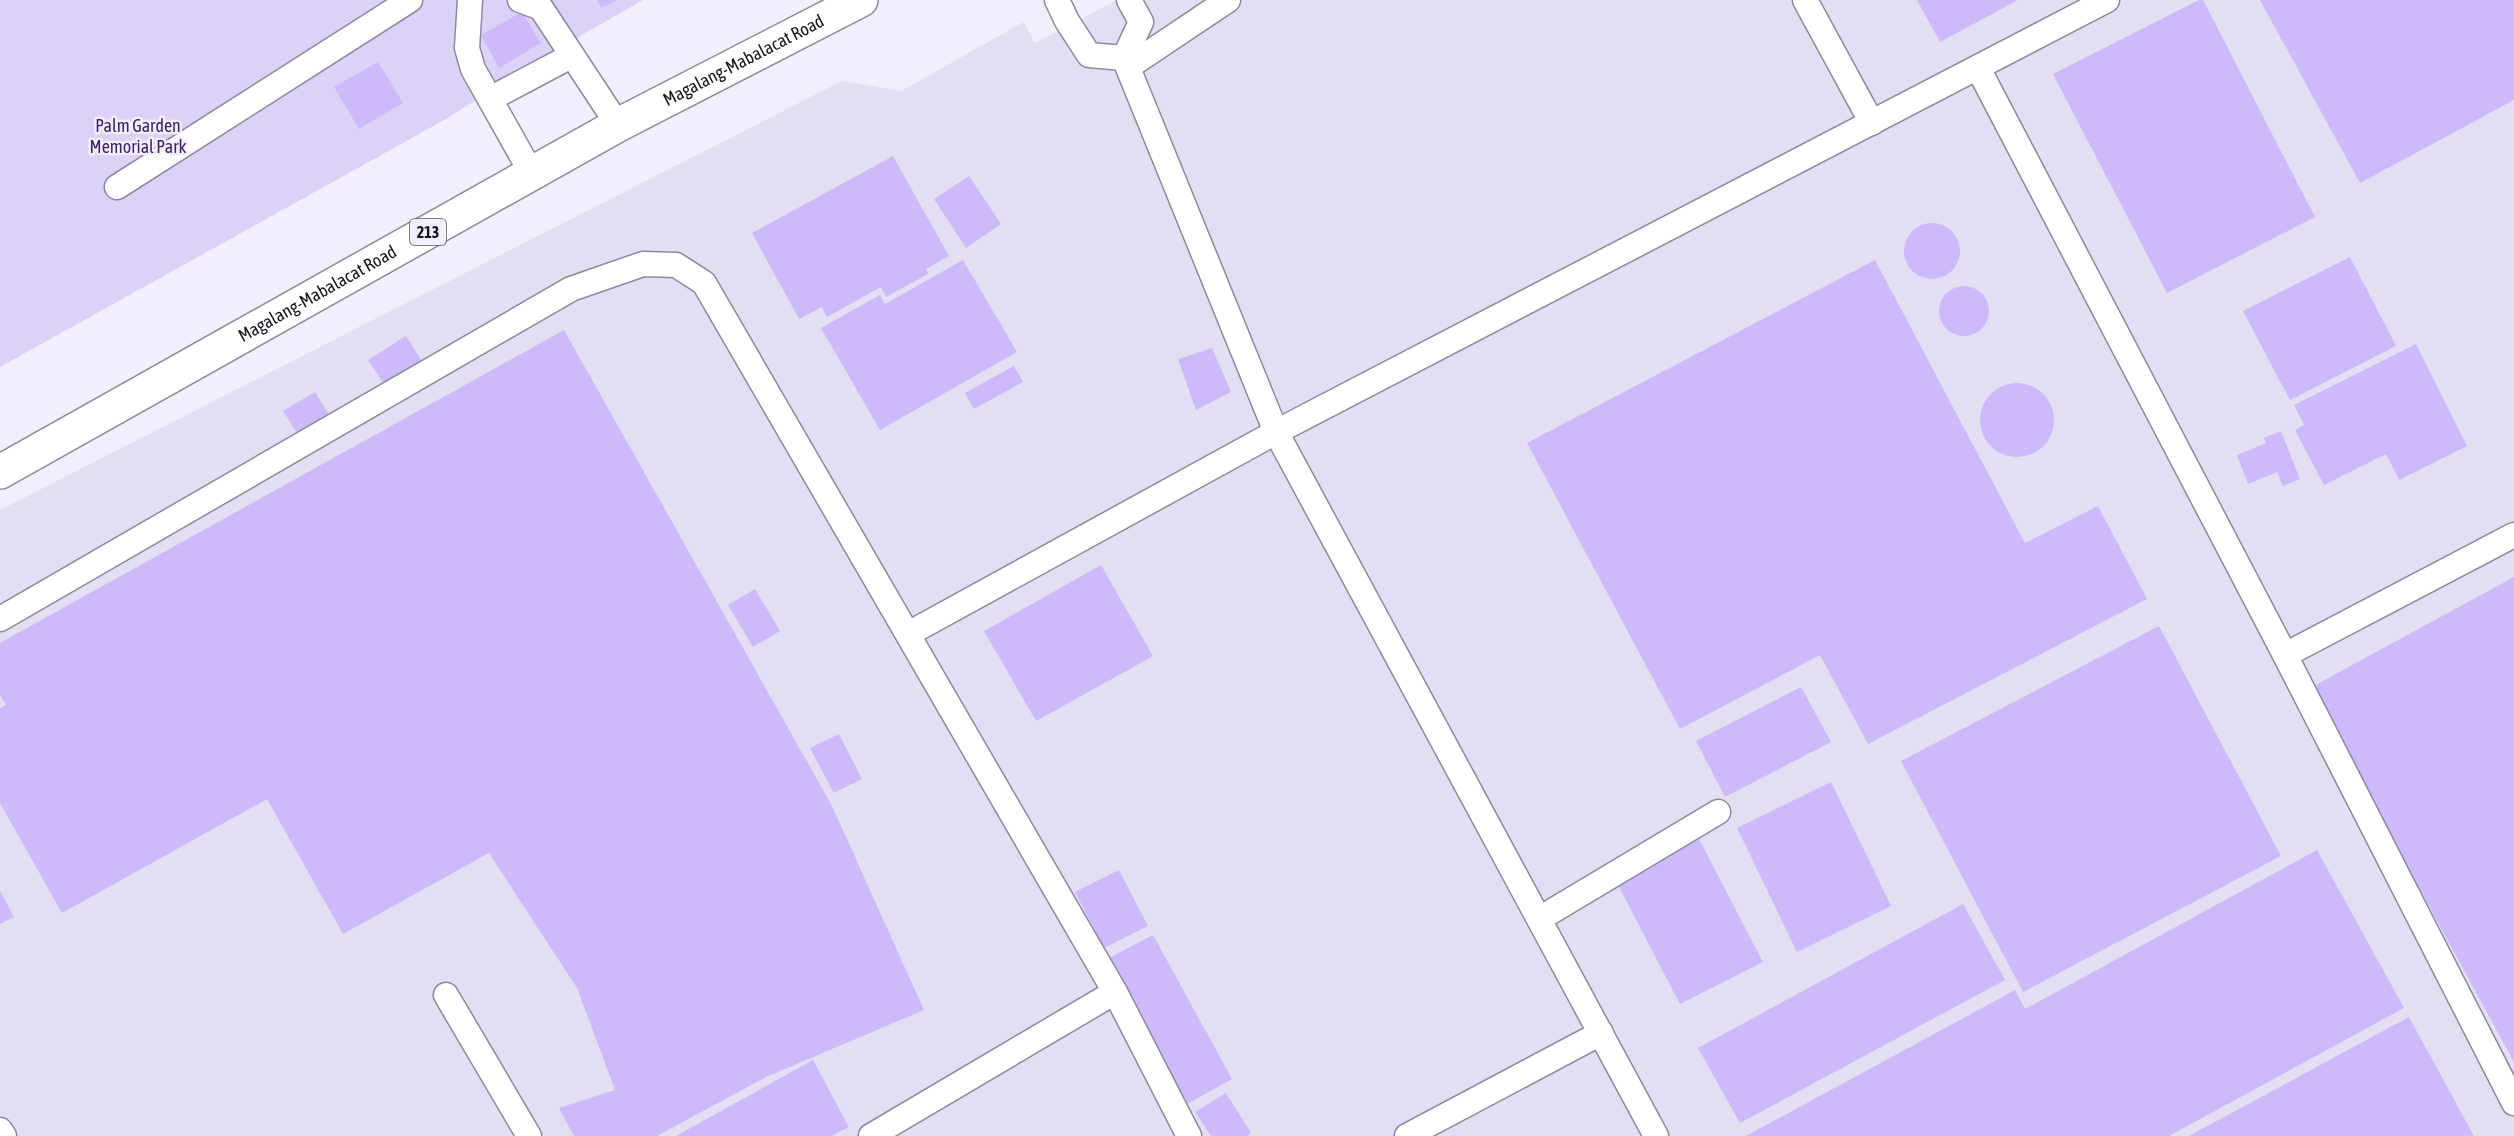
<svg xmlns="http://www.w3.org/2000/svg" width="2514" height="1136" viewBox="0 0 2514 1136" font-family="'Asap Condensed',sans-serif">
	<rect width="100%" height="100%" fill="#f2eefe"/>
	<polygon fill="#e3def1" points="1117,0 2514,0 2514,1136 0,1136 0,510 842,81 901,91 1024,22 1035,43"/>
	<polygon fill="#dcd2f7" points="0,0 643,0 547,55 446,119 0,367"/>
	<g fill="#ccbafa">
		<polygon points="597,0 617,0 601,8"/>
		<polygon points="1917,0 2018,0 1940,42"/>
		<polygon points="2199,0 2203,0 2315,217 2167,293 2053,74"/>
		<polygon points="2260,0 2514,0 2514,100 2360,183"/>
		<polygon points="522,12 541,43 499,68 481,35"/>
		<polygon points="378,62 403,103 359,129 334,87"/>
		<polygon points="893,156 949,256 926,269 928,274 886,297 881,287 827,317 822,307 799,319 752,233"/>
		<polygon points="969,176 1001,224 966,248 934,199"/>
		<circle cx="1932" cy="251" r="28"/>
		<polygon points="2350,257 2396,346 2290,400 2243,311"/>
		<polygon points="963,260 1017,352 880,430 821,328 880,295 885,304"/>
		<polygon points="1875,260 2025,543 2098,506 2147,599 1868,744 1820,655 1680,729 1527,443"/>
		<circle cx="1964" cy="311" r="25"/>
		<polygon points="564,330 832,806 924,1010 766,1077 657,1136 574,1136 559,1108 615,1090 577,988 489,853 343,934 267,799 62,913 0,803 0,708 6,705 0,695 0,643"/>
		<polygon points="406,336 423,363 386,387 368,360"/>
		<polygon points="2416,344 2467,446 2399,480 2386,454 2324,485 2295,430 2304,425 2294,405"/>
		<polygon points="1212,348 1231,392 1196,410 1178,359"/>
		<polygon points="1014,366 1023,382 974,409 965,393"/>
		<circle cx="2017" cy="420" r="37"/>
		<polygon points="315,392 331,418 300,438 283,411"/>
		<polygon points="2281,431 2300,479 2283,486 2277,472 2248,484 2237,455 2266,443 2264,438"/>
		<polygon points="1101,565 1153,656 1036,721 984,631"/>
		<polygon points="2514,577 2514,1062 2310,688"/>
		<polygon points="755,589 780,631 753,647 728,605"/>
		<polygon points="2159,626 2281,856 2023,992 1901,761"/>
		<polygon points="1801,687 1831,742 1725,797 1696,741"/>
		<polygon points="839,734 862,779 834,793 810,748"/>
		<polygon points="1831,782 1891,906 1797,952 1737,828"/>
		<polygon points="1699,839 1763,962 1680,1004 1616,881"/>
		<polygon points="2317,850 2404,1008 2169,1136 1746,1136 2015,990 2025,1009"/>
		<polygon points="1119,870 1148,926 1104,948 1075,892"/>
		<polygon points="0,891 14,917 0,924"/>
		<polygon points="1963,904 2005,980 1740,1123 1698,1048"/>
		<polygon points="1153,935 1232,1079 1187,1104 1107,959"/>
		<polygon points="2409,1017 2474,1136 2189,1136"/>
		<polygon points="813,1060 849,1127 831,1136 676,1136"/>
		<polygon points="1226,1093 1251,1133 1247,1136 1211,1136 1195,1112"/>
	</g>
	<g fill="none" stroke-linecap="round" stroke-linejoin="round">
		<g stroke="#8e88a0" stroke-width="27">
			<g id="service">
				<polyline points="470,0 467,48 473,69 532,174"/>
				<polyline points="520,0 541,8 618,125"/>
				<polyline points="1057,0 1067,21 1089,55 1124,58"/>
				<polyline points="1129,0 1141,22 1124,58 1276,432 1656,1136"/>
				<polyline points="1805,0 1872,123"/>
				<polyline points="1128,67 1228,0"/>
				<polyline points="1978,68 2285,655 2514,1103"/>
				<polyline points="490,99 571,56"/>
				<polyline points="117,187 410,0"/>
				<polyline points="0,619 571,289 643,264 676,265 704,283 1115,992 1189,1136"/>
				<polyline points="908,634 1276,432 2107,0"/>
				<polyline points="2285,655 2514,535"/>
				<polyline points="1539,919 1718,812"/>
				<polyline points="446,995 529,1136"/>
				<polyline points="0,1130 4,1136"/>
				<polyline points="871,1136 1115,992"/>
				<polyline points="1407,1136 1601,1033"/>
			</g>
		</g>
		<g stroke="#8e88a0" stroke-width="36">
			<g id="primary">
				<path id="s1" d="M0 472 618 125 861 0"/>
			</g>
		</g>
		<use href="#service" stroke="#fff" stroke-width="24"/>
		<use href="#primary" stroke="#fff" stroke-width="33"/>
	</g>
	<g text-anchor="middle" stroke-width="5" stroke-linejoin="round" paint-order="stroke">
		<rect fill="#f2eefe" stroke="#595560" stroke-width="1.5" x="410" y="219" width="36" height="26" rx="4.5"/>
		<g font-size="16" font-weight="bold" fill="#17141d">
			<text x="428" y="238">213</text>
		</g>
		<g font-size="18" fill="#17141d" stroke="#f2eefe">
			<text dy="6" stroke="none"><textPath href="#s1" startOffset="850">Magalang-Mabalacat Road</textPath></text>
			<text dy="6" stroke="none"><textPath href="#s1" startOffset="364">Magalang-Mabalacat Road</textPath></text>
		</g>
		<g font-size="18" fill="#3c1f68" stroke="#f2eefe">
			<text x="138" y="132">Palm Garden<tspan x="138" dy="21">Memorial Park</tspan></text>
		</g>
	</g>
</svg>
